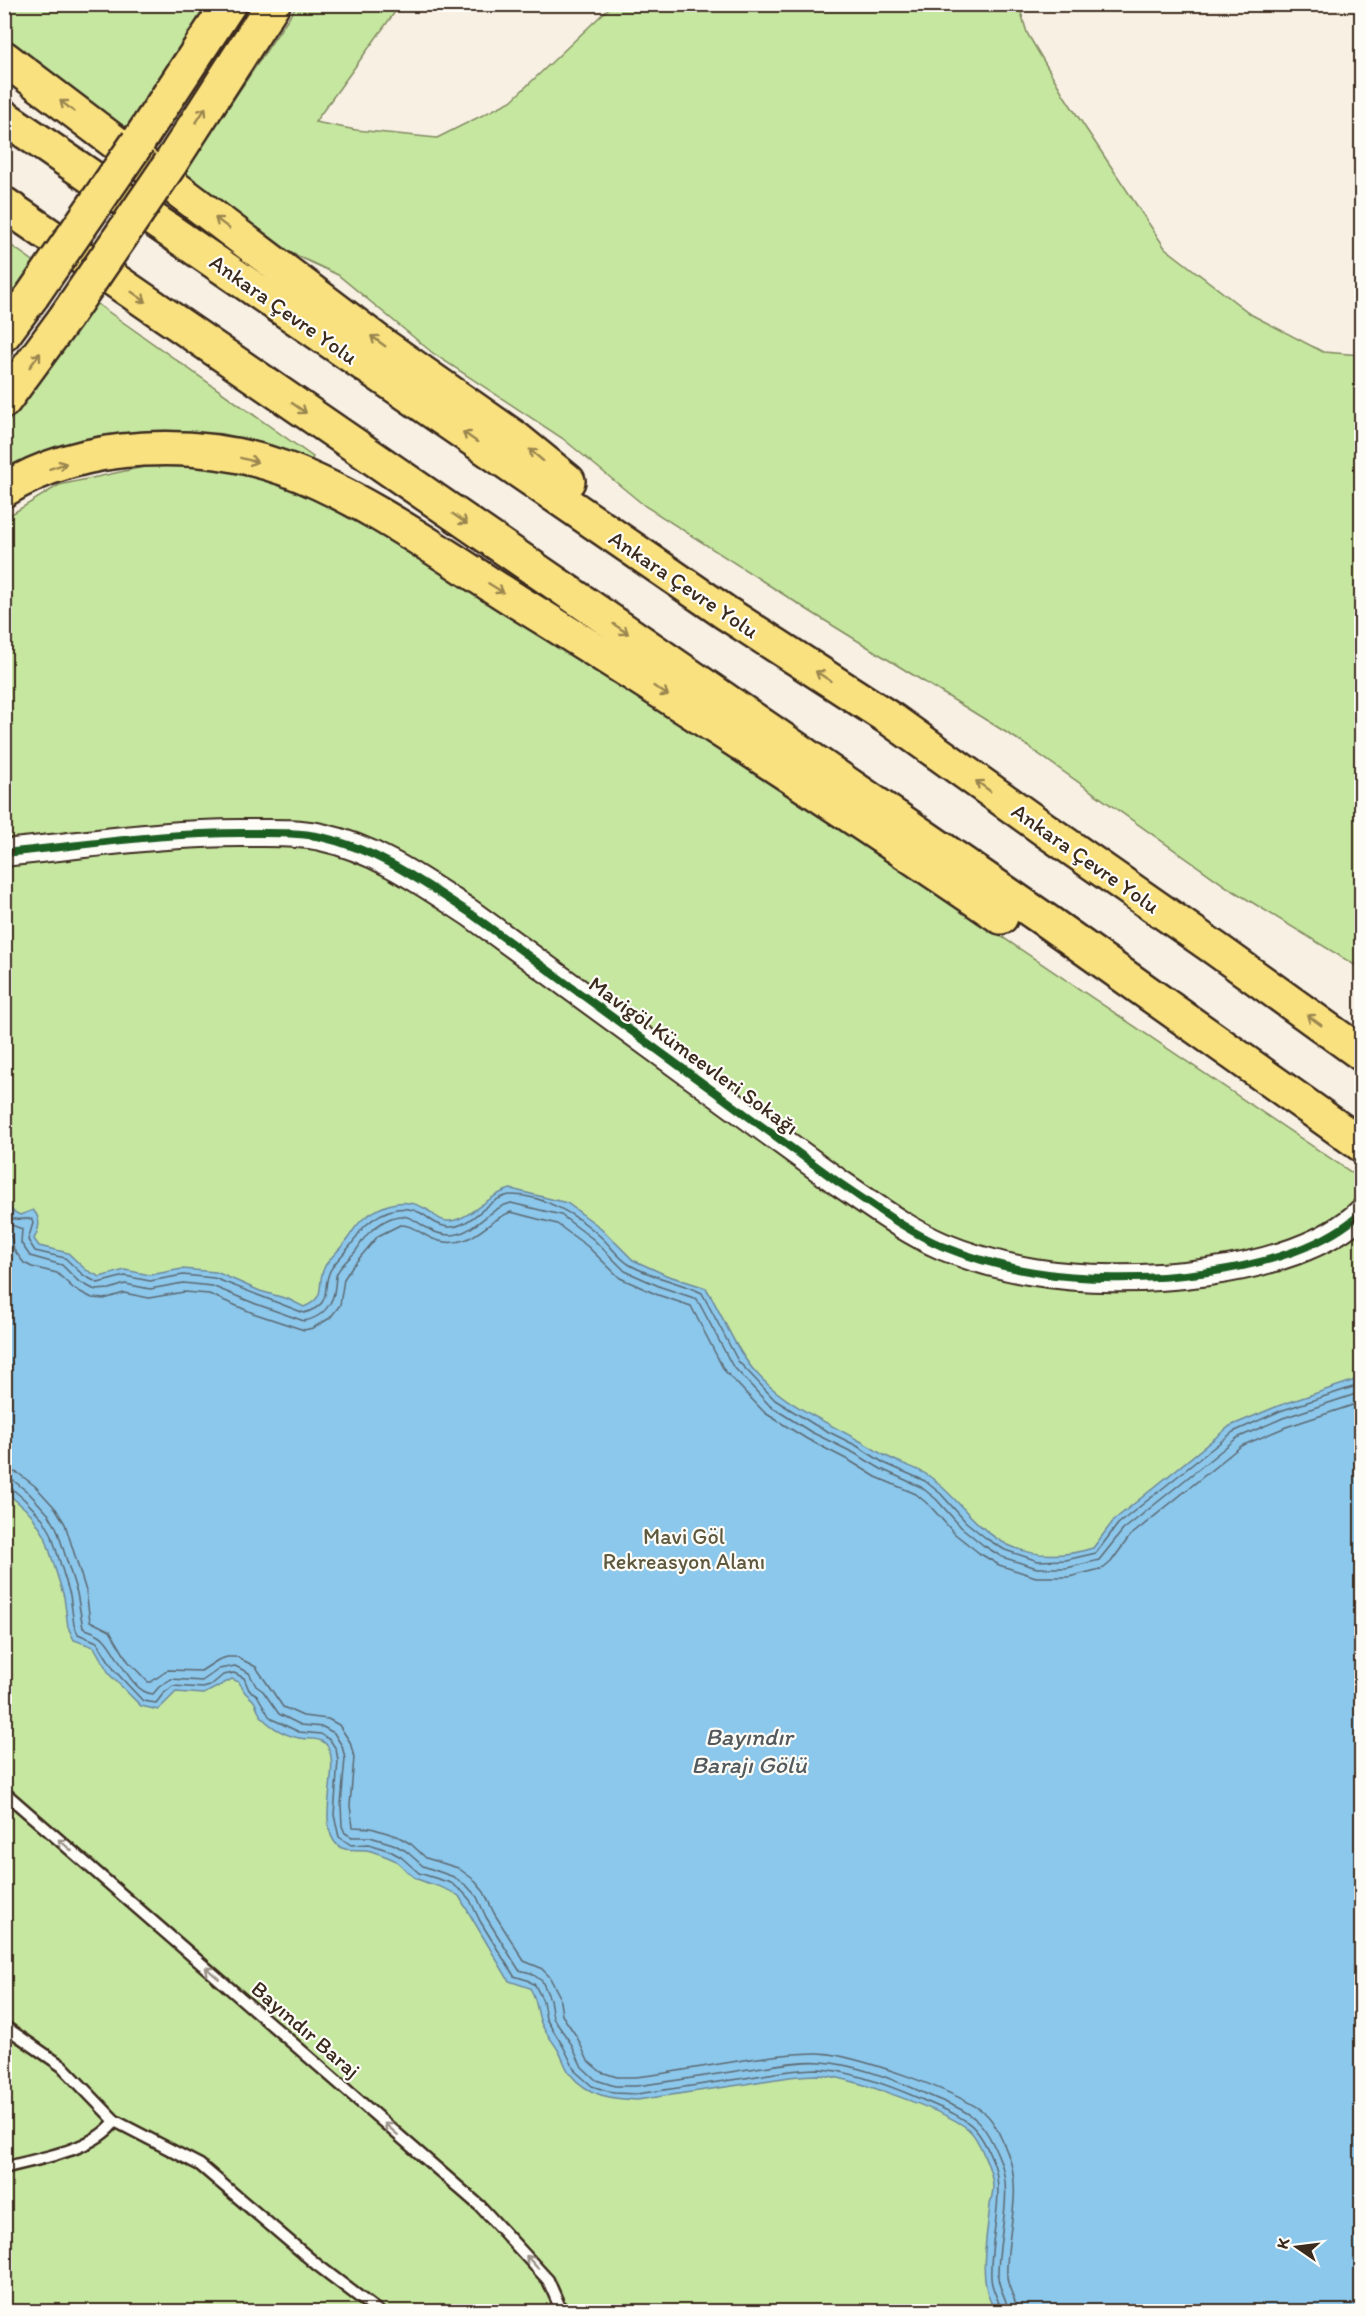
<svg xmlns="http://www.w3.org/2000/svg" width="1366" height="2316" viewBox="0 0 1366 2316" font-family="Itim,sans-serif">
	<rect width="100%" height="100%" fill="#f7f0e3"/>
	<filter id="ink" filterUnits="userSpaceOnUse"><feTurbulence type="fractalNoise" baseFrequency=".0167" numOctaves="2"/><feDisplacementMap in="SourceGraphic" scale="12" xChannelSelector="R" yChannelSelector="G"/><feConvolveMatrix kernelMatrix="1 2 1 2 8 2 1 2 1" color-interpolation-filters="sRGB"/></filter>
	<g filter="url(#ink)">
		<g fill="#c6e7a0" stroke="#80885f" stroke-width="1.5">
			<polygon points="4,5 209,5 124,133 5,44"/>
			<polygon points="297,5 400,5 315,122 356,130 437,138 511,101 612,5 1019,5 1027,33 1065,97 1165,248 1252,315 1323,352 1361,355 1361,969 1227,887 1020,741 811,612 645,506 562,438 434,354 338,275 236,227 178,182"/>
			<polygon points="5,241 36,263 5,309"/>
			<path d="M96 303 313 457 310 464C295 458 279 449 264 445 164 417 97 431 5 472V426Z"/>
			<polygon points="167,462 219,464 268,478 374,525 977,920 1361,1179 1361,2311 5,2311 5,518 59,485"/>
		</g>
		<path fill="#8cc7ec" stroke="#6c889a" stroke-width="1.5" d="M511 1189 567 1203 601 1228 633 1260 666 1275 706 1288C724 1317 736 1353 760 1377 789 1407 825 1421 860 1441 870 1446 878 1453 888 1457 901 1464 916 1467 929 1476 958 1497 975 1529 1008 1545 1036 1558 1064 1557 1093 1548L1114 1520 1230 1426 1278 1406 1361 1378V2311H996C976 2285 987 2236 990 2205 991 2199 993 2193 993 2187 993 2173 979 2138 968 2129 947 2111 847 2076 818 2075 794 2075 769 2080 746 2084 710 2089 673 2095 637 2100 612 2099 588 2096 571 2075 565 2068 563 2058 558 2050 553 2041 545 2033 541 2023 536 2010 538 2002 530 1988L509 1981 459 1896C446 1887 432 1885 417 1879 409 1875 404 1867 396 1861 389 1857 380 1854 371 1851 358 1847 343 1855 334 1841 317 1816 343 1761 325 1743 318 1737 307 1740 299 1738 284 1735 265 1725 258 1711 257 1707 255 1702 252 1699 243 1691 245 1693 239 1682L232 1679 204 1694 176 1692 158 1710 141 1706 110 1675 94 1647 74 1640 68 1627 64 1597 45 1536 31 1514 5 1491V1202L12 1211 20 1215 33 1210C42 1219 39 1229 34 1239L39 1246 68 1253 86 1270 100 1277 125 1270 150 1275 182 1269 216 1272 260 1291 288 1299 304 1307C329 1296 315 1284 325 1266 331 1256 340 1250 346 1241 352 1233 355 1226 363 1219 382 1204 405 1196 426 1209 434 1214 440 1222 450 1221 469 1220 489 1194 511 1189Z"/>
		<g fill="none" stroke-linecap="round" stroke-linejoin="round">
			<g stroke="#5b6970" stroke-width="1.5">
				<path d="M4 1212C14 1224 21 1217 32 1219L33 1223 28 1240 35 1251 65 1258 83 1275 98 1283 125 1276 150 1281 183 1275 214 1278 304 1313C334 1304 321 1290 330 1271 335 1261 343 1255 350 1246 356 1239 359 1231 366 1225 383 1210 404 1202 424 1215 432 1221 437 1225 448 1227 471 1229 490 1195 512 1195 543 1195 579 1216 601 1237 611 1246 618 1258 630 1265 653 1278 679 1282 702 1293L738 1361 775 1400 815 1425 857 1446 884 1463 925 1481 941 1494 966 1522 987 1539 1005 1550 1038 1561 1066 1560 1096 1553 1118 1524 1233 1432 1280 1411 1362 1384"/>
				<path d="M4 1222 22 1229 21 1243 30 1256 62 1265 78 1281 95 1290 110 1289 125 1284 150 1289 183 1283 212 1286 256 1304 304 1321C322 1318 334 1304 335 1286 336 1281 335 1277 337 1273 342 1264 349 1259 355 1252 361 1244 364 1236 372 1230 414 1196 415 1235 451 1235 474 1234 489 1208 511 1203L561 1215 593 1239 625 1271 661 1287 697 1299 732 1365 770 1406 811 1432 854 1453 881 1469 921 1487 936 1499 961 1527 983 1545 1002 1557 1037 1568H1067L1099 1560 1123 1530 1237 1438 1283 1418 1362 1392"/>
				<path d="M4 1232 11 1236 14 1250 24 1263 32 1267 57 1273 73 1288 92 1298 104 1299 124 1293 149 1298 184 1292 209 1294 253 1313 304 1330 313 1328 330 1318 340 1305 344 1279 351 1268 378 1236 400 1225C414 1224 424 1238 439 1241 473 1249 485 1221 511 1212L557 1224 587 1246 620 1278 658 1295 691 1306 724 1370 765 1413 807 1439 850 1461 876 1477 916 1494 930 1506 955 1534 979 1553 999 1565 1036 1577H1069L1104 1568 1111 1562 1130 1536 1241 1446 1286 1427 1362 1402"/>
				<path d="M4 1470 18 1473 35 1486 56 1509 65 1524 86 1591 90 1621 110 1631 128 1661 148 1682H151L168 1670 201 1671 218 1660 227 1657H237L256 1667 283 1707 303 1716 328 1719 339 1725 350 1742 354 1757 350 1806 353 1827 371 1828 397 1836 411 1844 426 1858 458 1868 473 1879 484 1892 494 1913 524 1961 541 1968 549 1976 559 1995 562 2015 577 2037 588 2061 601 2072 617 2077H636C696 2070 756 2054 817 2053 848 2052 965 2093 987 2115 997 2125 1005 2146 1010 2160 1022 2198 1005 2238 1007 2277 1008 2290 1017 2299 1017 2312"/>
				<path d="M4 1479 14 1481 29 1493 49 1515 57 1529 77 1593 83 1628C90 1631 99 1633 104 1639 117 1652 132 1694 153 1694L159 1687 171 1679 202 1681 219 1669 235 1666 249 1673 256 1686 263 1691 279 1714 301 1725 323 1727 334 1733 342 1746 345 1758 341 1805 342 1826 345 1833 352 1837H370L393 1844 406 1851 423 1866 454 1877 467 1886 477 1897 486 1917 519 1970 531 1973 542 1981 550 1999 553 2018 570 2042 582 2067 596 2080 615 2086H636C674 2081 712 2075 749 2069 772 2066 798 2060 822 2062 857 2065 894 2079 926 2094 969 2113 982 2113 1000 2160 1014 2196 997 2239 998 2277 999 2290 1008 2300 1008 2312"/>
				<path d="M4 1486 10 1487 24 1499 43 1519 51 1533 70 1595 74 1625 78 1634 97 1642 115 1671 127 1684 143 1701 156 1703 163 1694 173 1686 203 1688 210 1686 223 1675 234 1673 244 1678 249 1690 257 1695 269 1716 274 1720 299 1732 321 1734 330 1740 336 1749 338 1760 334 1815 339 1837 351 1845 369 1844 390 1851 401 1857 419 1873 451 1883 463 1892 470 1900 480 1921 514 1976 527 1980 535 1985 543 2001 546 2019 563 2046 576 2072 592 2086 614 2093 637 2094C673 2089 709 2083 745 2078 769 2074 794 2069 818 2069 850 2070 893 2087 923 2100 963 2118 977 2119 994 2164 1005 2196 989 2242 991 2277 991 2290 1000 2300 1001 2312"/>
			</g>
			<g stroke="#3b2a1e" stroke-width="15">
				<g id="service">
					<polyline points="4,1792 480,2206 548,2280 562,2312"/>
					<polyline points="4,2026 62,2066 115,2121 200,2165 316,2264 379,2312"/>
					<path d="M4 2168C39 2158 93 2151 115 2121"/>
				</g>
			</g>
			<g stroke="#3b2a1e" stroke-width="30">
				<path id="tertiary" d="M4 853C86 845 167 832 249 833 272 833 298 832 321 837 377 849 424 883 470 913L838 1182C871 1204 905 1230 942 1246 971 1258 1004 1267 1034 1272 1124 1287 1294 1278 1362 1212"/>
			</g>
			<g stroke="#3b2a1e" stroke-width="38">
				<g id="motorway">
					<polyline points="4,58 377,341 514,437 568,481"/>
					<polyline points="4,117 726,613 892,720 1051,834 1216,949 1362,1054"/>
					<polyline points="138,142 229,4"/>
					<polyline points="170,164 273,4"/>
					<polyline points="4,204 1048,922 1362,1145"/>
					<polyline points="4,334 32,296"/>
					<polyline points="4,401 65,318"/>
					<path d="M4 490C84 440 200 438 286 469 365 498 446 557 518 602 682 703 842 809 1001 917"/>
				</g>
			</g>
			<use href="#service" stroke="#fdfcf7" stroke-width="10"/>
			<use href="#tertiary" stroke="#fdfcf7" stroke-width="26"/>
			<use href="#motorway" stroke="#fae180" stroke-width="33"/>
			<g stroke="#3b2a1e" stroke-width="38" stroke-linecap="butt">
				<g id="motorway-bridge">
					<polyline points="32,296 138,142"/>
					<polyline points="65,318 170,164"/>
				</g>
			</g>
			<use href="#motorway-bridge" stroke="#fae180" stroke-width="33"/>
			<g stroke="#fdfcf7" stroke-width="11">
				<path id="cycleway" d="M4 853C86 845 167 832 249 833 272 833 298 832 321 837 377 849 424 883 470 913L838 1182C871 1204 905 1230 942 1246 971 1258 1004 1267 1034 1272 1124 1287 1294 1278 1362 1212"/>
			</g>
			<use href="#cycleway" stroke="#1b5e20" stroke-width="8"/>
		</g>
		<defs><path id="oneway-shaft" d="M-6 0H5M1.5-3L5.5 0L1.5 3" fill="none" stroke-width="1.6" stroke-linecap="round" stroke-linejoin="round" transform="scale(1.5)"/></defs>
		<g stroke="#9a864f">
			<use href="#oneway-shaft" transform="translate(67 106) rotate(-142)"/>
			<use href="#oneway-shaft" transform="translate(201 115) rotate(-58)"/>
			<use href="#oneway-shaft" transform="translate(222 223) rotate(-143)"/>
			<use href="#oneway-shaft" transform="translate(139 297) rotate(35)"/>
			<use href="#oneway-shaft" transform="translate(378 341) rotate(-144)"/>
			<use href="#oneway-shaft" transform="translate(35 360) rotate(-53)"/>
			<use href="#oneway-shaft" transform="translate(299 408) rotate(35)"/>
			<use href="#oneway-shaft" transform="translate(470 437) rotate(-145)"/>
			<use href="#oneway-shaft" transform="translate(536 455) rotate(-140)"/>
			<use href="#oneway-shaft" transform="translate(249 460) rotate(14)"/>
			<use href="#oneway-shaft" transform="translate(58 466) rotate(-18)"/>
			<use href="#oneway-shaft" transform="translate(460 519) rotate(35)"/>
			<use href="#oneway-shaft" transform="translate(496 588) rotate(32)"/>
			<use href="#oneway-shaft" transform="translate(621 629) rotate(34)"/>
			<use href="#oneway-shaft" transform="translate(823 676) rotate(-147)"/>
			<use href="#oneway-shaft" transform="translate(661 691) rotate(33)"/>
			<use href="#oneway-shaft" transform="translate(983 786) rotate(-144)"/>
			<use href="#oneway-shaft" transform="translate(1314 1020) rotate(-144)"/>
		</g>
		<g stroke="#9c938a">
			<use href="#oneway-shaft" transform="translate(65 1845) rotate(-139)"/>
			<use href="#oneway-shaft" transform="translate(212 1973) rotate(-139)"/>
			<use href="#oneway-shaft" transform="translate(391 2129) rotate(-139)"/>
			<use href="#oneway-shaft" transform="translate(532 2262) rotate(-133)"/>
		</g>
	</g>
	<g text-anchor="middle" stroke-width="4.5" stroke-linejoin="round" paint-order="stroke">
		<g font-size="22" fill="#3b2a1e" stroke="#fdfcf7">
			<text transform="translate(284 309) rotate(35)" y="8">Ankara Çevre Yolu</text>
			<text transform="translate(684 584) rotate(34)" y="8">Ankara Çevre Yolu</text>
			<text transform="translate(1086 858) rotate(35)" y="8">Ankara Çevre Yolu</text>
			<text transform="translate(694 1055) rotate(36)" y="8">Mavigöl Kümeevleri Sokağı</text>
			<text transform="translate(306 2029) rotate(41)" y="8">Bayındır Baraj</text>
		</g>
		<g font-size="22" fill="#5e593e" stroke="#fdfcf7">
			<text x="684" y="1544">Mavi Göl<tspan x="684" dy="25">Rekreasyon Alanı</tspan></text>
		</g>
		<g font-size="24" font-style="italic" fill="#53595c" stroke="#fdfcf7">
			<text x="749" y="1745">Bayındır<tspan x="749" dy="28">Barajı Gölü</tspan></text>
		</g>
	</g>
	<rect width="1366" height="2316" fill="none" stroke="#fdfcf7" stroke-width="24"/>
	<rect x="12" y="12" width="1342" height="2292" fill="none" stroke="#3b2a1e" stroke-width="2" filter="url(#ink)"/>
	<g transform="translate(1297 2247) rotate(284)" stroke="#fdfcf7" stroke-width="4.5" paint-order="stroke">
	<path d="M0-4.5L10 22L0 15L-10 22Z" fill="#3b2a1e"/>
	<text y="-9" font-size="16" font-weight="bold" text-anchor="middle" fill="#3b2a1e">K</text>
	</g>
</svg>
